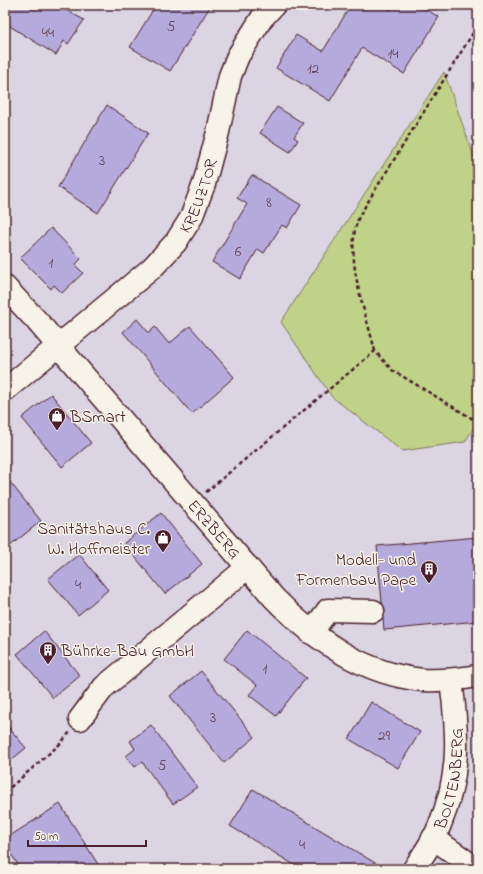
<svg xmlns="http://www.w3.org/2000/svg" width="483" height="874" viewBox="0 0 483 874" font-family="'Indie Flower',sans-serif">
	<rect width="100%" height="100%" fill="#eae5e6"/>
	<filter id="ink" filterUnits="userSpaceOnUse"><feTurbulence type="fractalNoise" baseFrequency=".025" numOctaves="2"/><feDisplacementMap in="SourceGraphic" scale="8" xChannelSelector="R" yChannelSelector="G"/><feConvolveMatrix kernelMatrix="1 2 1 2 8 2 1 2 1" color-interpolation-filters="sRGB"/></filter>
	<g filter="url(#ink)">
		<rect fill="#dad4e3" x="5" y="5" width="473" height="864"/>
		<polygon fill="#bfd288" stroke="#84785a" points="444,72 478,168 478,420 465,442 402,451 332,397 281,322"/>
		<g fill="#b4abdc" stroke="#4a1f2b">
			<polygon points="9,5 57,5 84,20 68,44 64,41 56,55 5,23 5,11"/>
			<polygon points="156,5 211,5 170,71 130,47"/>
			<polygon points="351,5 382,5 390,10 393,5 418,5 439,17 404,74 362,48 330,101 276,68 296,35 323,51"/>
			<polygon points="107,105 148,133 98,213 58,187"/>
			<polygon points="277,107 303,123 294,137 298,140 290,152 260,133"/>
			<polygon points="252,175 301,205 287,228 282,225 264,253 258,249 240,279 212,262 247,204 237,198"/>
			<polygon points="51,228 81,259 75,265 83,273 62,293 54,285 51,289 20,258"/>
			<polygon points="137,319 149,333 155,327 169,344 190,326 234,377 192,414 123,332"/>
			<polygon points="51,394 91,443 62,467 22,418"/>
			<polygon points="5,476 41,521 5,550"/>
			<polygon points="161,513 202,564 165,594 124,543"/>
			<polygon points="478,537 478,621 384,630 383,618 385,611 382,603 377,546"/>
			<polygon points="79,554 108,590 78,615 48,579"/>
			<polygon points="247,630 306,678 276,716 249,695 257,685 224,659"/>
			<polygon points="44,631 80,676 53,698 17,654"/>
			<polygon points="201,671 255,737 224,763 170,696"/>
			<polygon points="371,702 420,732 398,768 349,739"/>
			<polygon points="5,723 26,748 5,765"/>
			<polygon points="151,725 197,787 173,804 142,762 135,767 126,756 135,749 130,741"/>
			<polygon points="253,789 385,869 301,869 230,826"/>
			<polygon points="60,804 101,869 21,869 5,845 5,839"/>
		</g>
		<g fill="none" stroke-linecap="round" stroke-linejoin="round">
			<g stroke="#4a1f2b" stroke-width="25">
				<g id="minor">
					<path id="s1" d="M5 287 37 321 274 598C315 640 363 674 423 680 442 681 460 679 478 676"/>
					<path id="s2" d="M5 390 152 268 176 242 191 218 204 184 218 132 230 76 238 56 262 18 274 5"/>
					<polyline points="311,633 328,610 373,611"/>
					<polyline points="80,719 104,687 248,567"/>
					<polyline points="433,838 477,869"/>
					<path id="s3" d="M414 869C423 855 433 842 439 827 461 775 458 734 451 680"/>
				</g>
			</g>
			<g stroke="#4a1f2b" stroke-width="2.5" stroke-dasharray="4 3" stroke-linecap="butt">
				<path d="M375 351C366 313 345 261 357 222 360 213 367 204 372 195L478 25"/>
				<polyline points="206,492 375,351 392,370 478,422"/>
				<polyline points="5,792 60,744 70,732"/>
			</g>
			<use href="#minor" stroke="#f7f3e8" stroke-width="22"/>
		</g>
	</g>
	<defs>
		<g id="shop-pin" transform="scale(0.9)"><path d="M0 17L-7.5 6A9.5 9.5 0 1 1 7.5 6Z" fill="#4a1f2b" stroke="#f7f3e8"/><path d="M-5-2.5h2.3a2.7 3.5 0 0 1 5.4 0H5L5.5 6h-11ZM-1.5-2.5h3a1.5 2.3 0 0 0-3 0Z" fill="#fff"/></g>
		<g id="building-pin" transform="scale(0.9)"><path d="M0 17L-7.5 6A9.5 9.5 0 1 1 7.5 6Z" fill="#4a1f2b" stroke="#f7f3e8"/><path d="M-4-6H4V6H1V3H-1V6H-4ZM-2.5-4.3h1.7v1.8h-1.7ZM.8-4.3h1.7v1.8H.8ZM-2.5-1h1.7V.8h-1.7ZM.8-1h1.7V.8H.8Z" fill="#fff"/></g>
	</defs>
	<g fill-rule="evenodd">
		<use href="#shop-pin" x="57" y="416"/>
		<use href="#shop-pin" x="163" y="538"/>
		<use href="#building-pin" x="429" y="569"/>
		<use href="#building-pin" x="48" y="650"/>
	</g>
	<g text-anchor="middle" stroke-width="3" stroke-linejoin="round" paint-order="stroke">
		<g font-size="15" fill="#644257">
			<text x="171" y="31">5</text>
			<text x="48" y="37">44</text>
			<text x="393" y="58">14</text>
			<text x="313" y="73">12</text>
			<text x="102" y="165">3</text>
			<text x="269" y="207">8</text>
			<text x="238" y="256">6</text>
			<text x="51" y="267">1</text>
			<text x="78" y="589">4</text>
			<text x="265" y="673">1</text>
			<text x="213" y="722">3</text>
			<text x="384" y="740">29</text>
			<text x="162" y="770">5</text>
			<text x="302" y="849">4</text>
		</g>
		<g font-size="17" fill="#4a1f2b" stroke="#f7f3e8">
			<text dy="6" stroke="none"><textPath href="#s2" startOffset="278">KREUZTOR</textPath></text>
			<text dy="6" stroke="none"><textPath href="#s1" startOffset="320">ERZBERG</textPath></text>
			<text dy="6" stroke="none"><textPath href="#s3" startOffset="99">BOLTENBERG</textPath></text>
		</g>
		<g font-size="17" fill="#4a1f2b" stroke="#f7f3e8" text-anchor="start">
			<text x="70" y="422">BSmart</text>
			<text x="150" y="534" text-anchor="end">Sanitätshaus C.<tspan x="150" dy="20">W. Hoffmeister</tspan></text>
			<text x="416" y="565" text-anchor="end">Modell- und<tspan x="416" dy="20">Formenbau Pape</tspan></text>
			<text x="61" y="656">Bührke-Bau GmbH</text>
		</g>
	</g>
	<rect width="483" height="874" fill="none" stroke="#f7f3e8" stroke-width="20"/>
	<rect x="10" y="10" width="463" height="854" fill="none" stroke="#4a1f2b" stroke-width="1.5" filter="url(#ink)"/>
	<path d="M28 840v6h118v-6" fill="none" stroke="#4a1f2b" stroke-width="2"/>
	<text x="34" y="840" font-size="12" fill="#4a1f2b" stroke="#f7f3e8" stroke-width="3" paint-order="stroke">50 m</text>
</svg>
